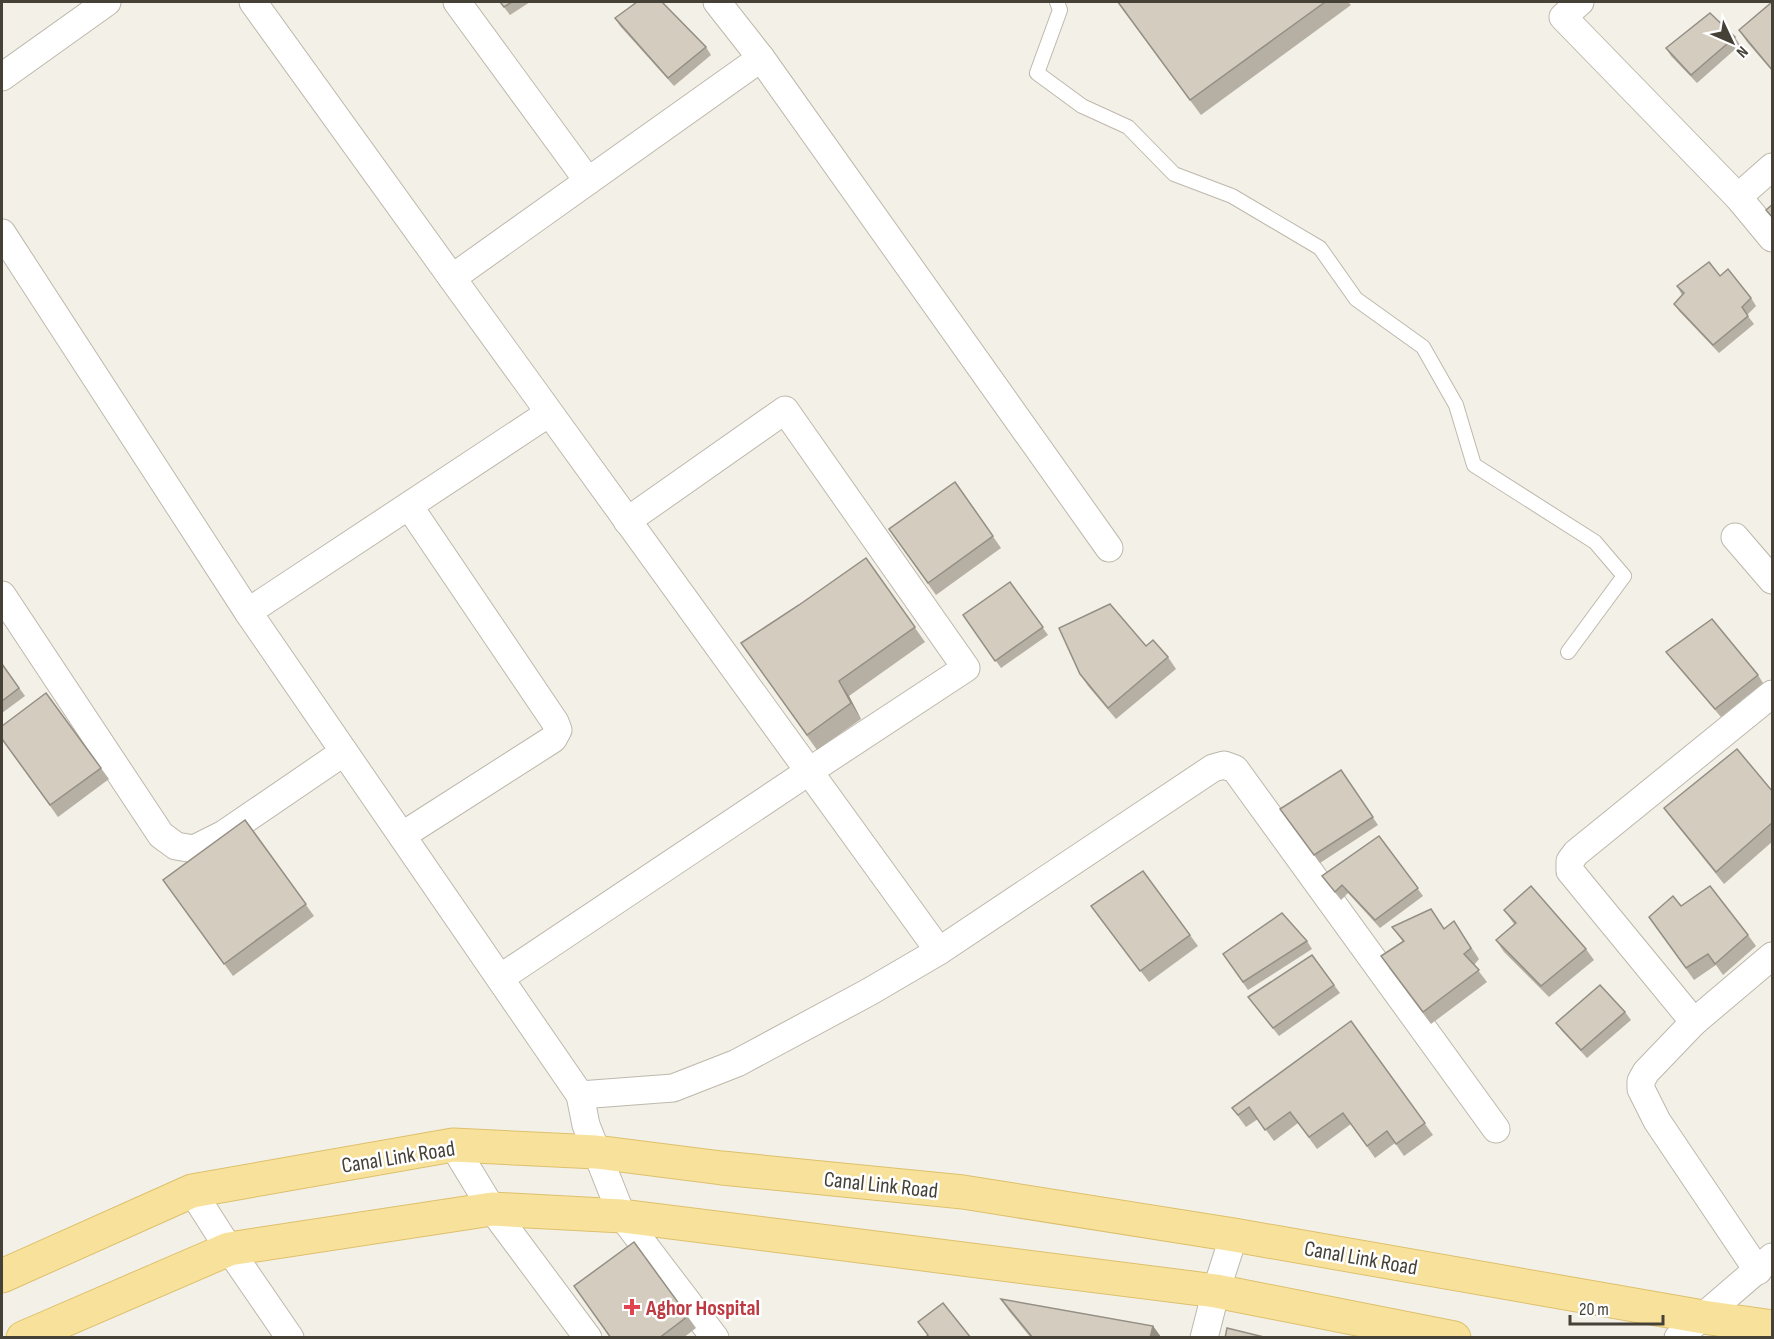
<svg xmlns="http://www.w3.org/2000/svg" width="1774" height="1339" viewBox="0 0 1774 1339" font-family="'Sofia Sans Condensed',sans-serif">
	<rect width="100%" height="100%" fill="#f3f0e8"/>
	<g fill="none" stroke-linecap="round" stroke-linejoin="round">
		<g stroke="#beb8ab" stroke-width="16">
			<polyline id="lane" points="1057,2 1060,10 1037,73 1082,106 1128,127 1174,174 1232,196 1320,248 1356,299 1423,347 1456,405 1474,465 1595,542 1624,576 1568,652"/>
		</g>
		<g stroke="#beb8ab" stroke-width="29">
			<g id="street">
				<polyline points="253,2 452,278"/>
				<polyline points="457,2 588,181 452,278 939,951 869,992 737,1063 673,1088 580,1095"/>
				<polyline points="717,2 761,58"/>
				<polyline points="1580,2 1563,17 1738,197 1772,238"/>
				<polyline points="2,77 107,2"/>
				<polyline points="588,181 761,58 1109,548"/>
				<polyline points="1738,197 1772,167"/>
				<polyline points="2,233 248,612 580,1095 586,1125 622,1216 715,1338"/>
				<polyline points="1735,537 1772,580"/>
				<polyline points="2,595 161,835 176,846 194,849 224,834 344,752"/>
				<polyline points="248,612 549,413"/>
				<polyline points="403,835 553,739 558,730 555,722 409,506"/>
				<polyline points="939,951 1213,768 1224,765 1235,769 1496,1129"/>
				<polyline points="500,978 808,772 966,668 785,410 627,521"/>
				<polyline points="1694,1022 1570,871 1570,861 1576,853 1772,694"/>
				<polyline points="453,1145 492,1209 588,1338"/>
				<polyline points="192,1191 229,1249 290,1338"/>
				<polyline points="1758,1271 1657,1121 1641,1089 1641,1081 1646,1072 1694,1022 1772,956"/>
				<polyline points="1204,1338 1216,1291 1234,1235"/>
				<polyline points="1678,1338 1772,1257"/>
			</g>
		</g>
		<g stroke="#ddc06c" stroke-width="35">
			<g id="primary">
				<polyline points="2,1276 192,1191 453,1145 596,1152 722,1168 963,1192 1234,1235 1703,1317 1772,1327"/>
				<polyline points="23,1338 229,1249 492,1209 622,1216 1216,1291 1454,1338"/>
			</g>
		</g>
		<use href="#lane" stroke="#fff" stroke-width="14"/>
		<use href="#street" stroke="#fff" stroke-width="27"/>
		<use href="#primary" stroke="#f8e29b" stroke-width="33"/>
	</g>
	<g fill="#b6afa3">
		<polygon points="500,2 530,2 510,15"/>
		<polygon points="1117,2 1348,2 1351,5 1201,115"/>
		<polygon points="1773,2 1773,72 1747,42 1739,30"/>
		<polygon points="615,18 706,47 711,55 674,86 620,26"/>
		<polygon points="1735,37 1740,45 1697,83 1671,56 1666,48"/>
		<polygon points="1720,276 1751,298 1756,306 1747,315 1754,324 1719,353 1679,311 1674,304 1682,295 1677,286"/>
		<polygon points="955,482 1001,548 936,595 889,529"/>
		<polygon points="866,558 925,642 849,696 861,719 817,750 741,643 799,605"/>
		<polygon points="1010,582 1048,635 1001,668 963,615"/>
		<polygon points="1146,646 1168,657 1176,669 1116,719 1088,686 1080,674"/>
		<polygon points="1666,652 1758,675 1763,683 1721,717 1672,660"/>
		<polygon points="2,664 25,696 2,713"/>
		<polygon points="46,693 109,779 58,817 2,739"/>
		<polygon points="1341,770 1378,825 1320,863 1280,809"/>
		<polygon points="1773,792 1773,841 1724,884 1672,819 1664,808"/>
		<polygon points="245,820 314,916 233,976 163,880"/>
		<polygon points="1379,836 1423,896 1380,928 1348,893 1341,900 1322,876"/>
		<polygon points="1143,871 1198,946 1149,982 1091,906"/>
		<polygon points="1681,906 1748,935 1756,946 1723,975 1716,965 1694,980 1649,917"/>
		<polygon points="1504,910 1586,949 1594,960 1549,997 1504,952 1496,940 1514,924"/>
		<polygon points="1454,921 1479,959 1474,965 1487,982 1431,1024 1389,968 1403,942 1392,927 1444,928"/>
		<polygon points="1307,941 1312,949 1248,990 1223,954"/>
		<polygon points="1312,955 1340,993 1279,1036 1248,997"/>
		<polygon points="1625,1012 1631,1020 1587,1058 1562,1031 1556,1023"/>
		<polygon points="1351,1021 1433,1135 1404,1156 1395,1143 1375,1158 1351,1124 1317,1149 1298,1123 1274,1141 1258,1119 1246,1127 1232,1108"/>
		<polygon points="634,1242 696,1328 683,1338 611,1338"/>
		<polygon points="1001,1299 1153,1326 1161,1337 1031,1338 1009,1311"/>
	</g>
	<g fill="#948f85">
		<polygon points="839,681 849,696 861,719 851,703"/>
		<polygon points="1153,1326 1161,1337 1161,1338 1150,1338"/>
	</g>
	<g fill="#d4ccbe" stroke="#948f85" stroke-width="1.5">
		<polygon points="500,2 512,2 504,7"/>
		<polygon points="637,2 662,2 706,47 668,78 615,18"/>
		<polygon points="1118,2 1325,2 1190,100"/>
		<polygon points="1772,2 1773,2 1773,71 1739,30"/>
		<polygon points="1710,13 1735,37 1691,75 1666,48"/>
		<polygon points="1773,204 1773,218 1766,210"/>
		<polygon points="1709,262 1720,276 1728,269 1751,298 1742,307 1748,316 1713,345 1674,304 1684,293 1677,286"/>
		<polygon points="955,482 993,536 928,583 889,529"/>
		<polygon points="866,558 915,627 839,681 851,703 807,735 741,643 799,605"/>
		<polygon points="1010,582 1043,627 995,661 963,615"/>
		<polygon points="1110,604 1146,646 1153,640 1168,657 1108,708 1080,674 1059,628"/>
		<polygon points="1712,619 1758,675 1715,709 1666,652"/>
		<polygon points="2,664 19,688 2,701"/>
		<polygon points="46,693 101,768 50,805 2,739 2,726"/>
		<polygon points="1737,749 1773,792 1773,822 1716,872 1664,808"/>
		<polygon points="1341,770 1373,817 1314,855 1280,809"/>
		<polygon points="245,820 306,904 224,964 163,880"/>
		<polygon points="1379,836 1418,888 1375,920 1342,885 1335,892 1322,876"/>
		<polygon points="1143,871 1190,935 1140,971 1091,906"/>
		<polygon points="1531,886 1586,949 1541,986 1496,940 1516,923 1504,910"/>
		<polygon points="1710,886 1748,935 1715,964 1708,954 1686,968 1649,917 1673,896 1681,906"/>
		<polygon points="1431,909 1444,929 1454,921 1471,948 1464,954 1479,970 1423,1012 1381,956 1404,941 1392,927"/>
		<polygon points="1282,913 1307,941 1243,982 1223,954"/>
		<polygon points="1312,955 1334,985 1273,1028 1248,997"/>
		<polygon points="1600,985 1625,1012 1581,1050 1556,1023"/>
		<polygon points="1351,1021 1425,1123 1396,1144 1387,1131 1367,1146 1343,1113 1309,1137 1290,1112 1265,1130 1249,1107 1238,1115 1232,1108"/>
		<polygon points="634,1242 688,1316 659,1338 611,1338 574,1286"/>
		<polygon points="1001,1299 1153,1326 1150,1338 1033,1338"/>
		<polygon points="943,1303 971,1338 925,1338 928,1335 918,1322"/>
		<polygon points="1227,1328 1268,1338 1225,1338"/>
	</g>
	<path fill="#e0444e" stroke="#fff" stroke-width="2" d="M629 1298h6v6h6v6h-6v6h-6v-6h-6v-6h6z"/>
	<g text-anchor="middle" stroke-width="5" stroke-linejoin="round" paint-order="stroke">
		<g font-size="22" fill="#464137" stroke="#fff">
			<text transform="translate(398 1156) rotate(-9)" y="8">Canal Link Road</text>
			<text transform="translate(881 1184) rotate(6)" y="8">Canal Link Road</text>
			<text transform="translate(1361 1257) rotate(10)" y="8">Canal Link Road</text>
		</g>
		<g font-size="22" font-weight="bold" fill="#be3a42" stroke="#fff" text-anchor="start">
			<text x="646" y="1315">Aghor Hospital</text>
		</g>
	</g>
	<rect width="1774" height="1339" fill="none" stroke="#464137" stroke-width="6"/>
	<g transform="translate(1732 42) rotate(134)" stroke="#ffffff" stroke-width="4.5" paint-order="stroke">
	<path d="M0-4.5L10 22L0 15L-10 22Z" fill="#464137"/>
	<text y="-9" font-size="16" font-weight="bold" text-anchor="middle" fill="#464137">N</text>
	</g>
	<path d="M1570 1315v9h93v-9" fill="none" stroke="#464137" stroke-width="3"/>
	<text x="1579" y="1315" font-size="18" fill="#464137" stroke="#ffffff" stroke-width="4.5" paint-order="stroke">20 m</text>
</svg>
